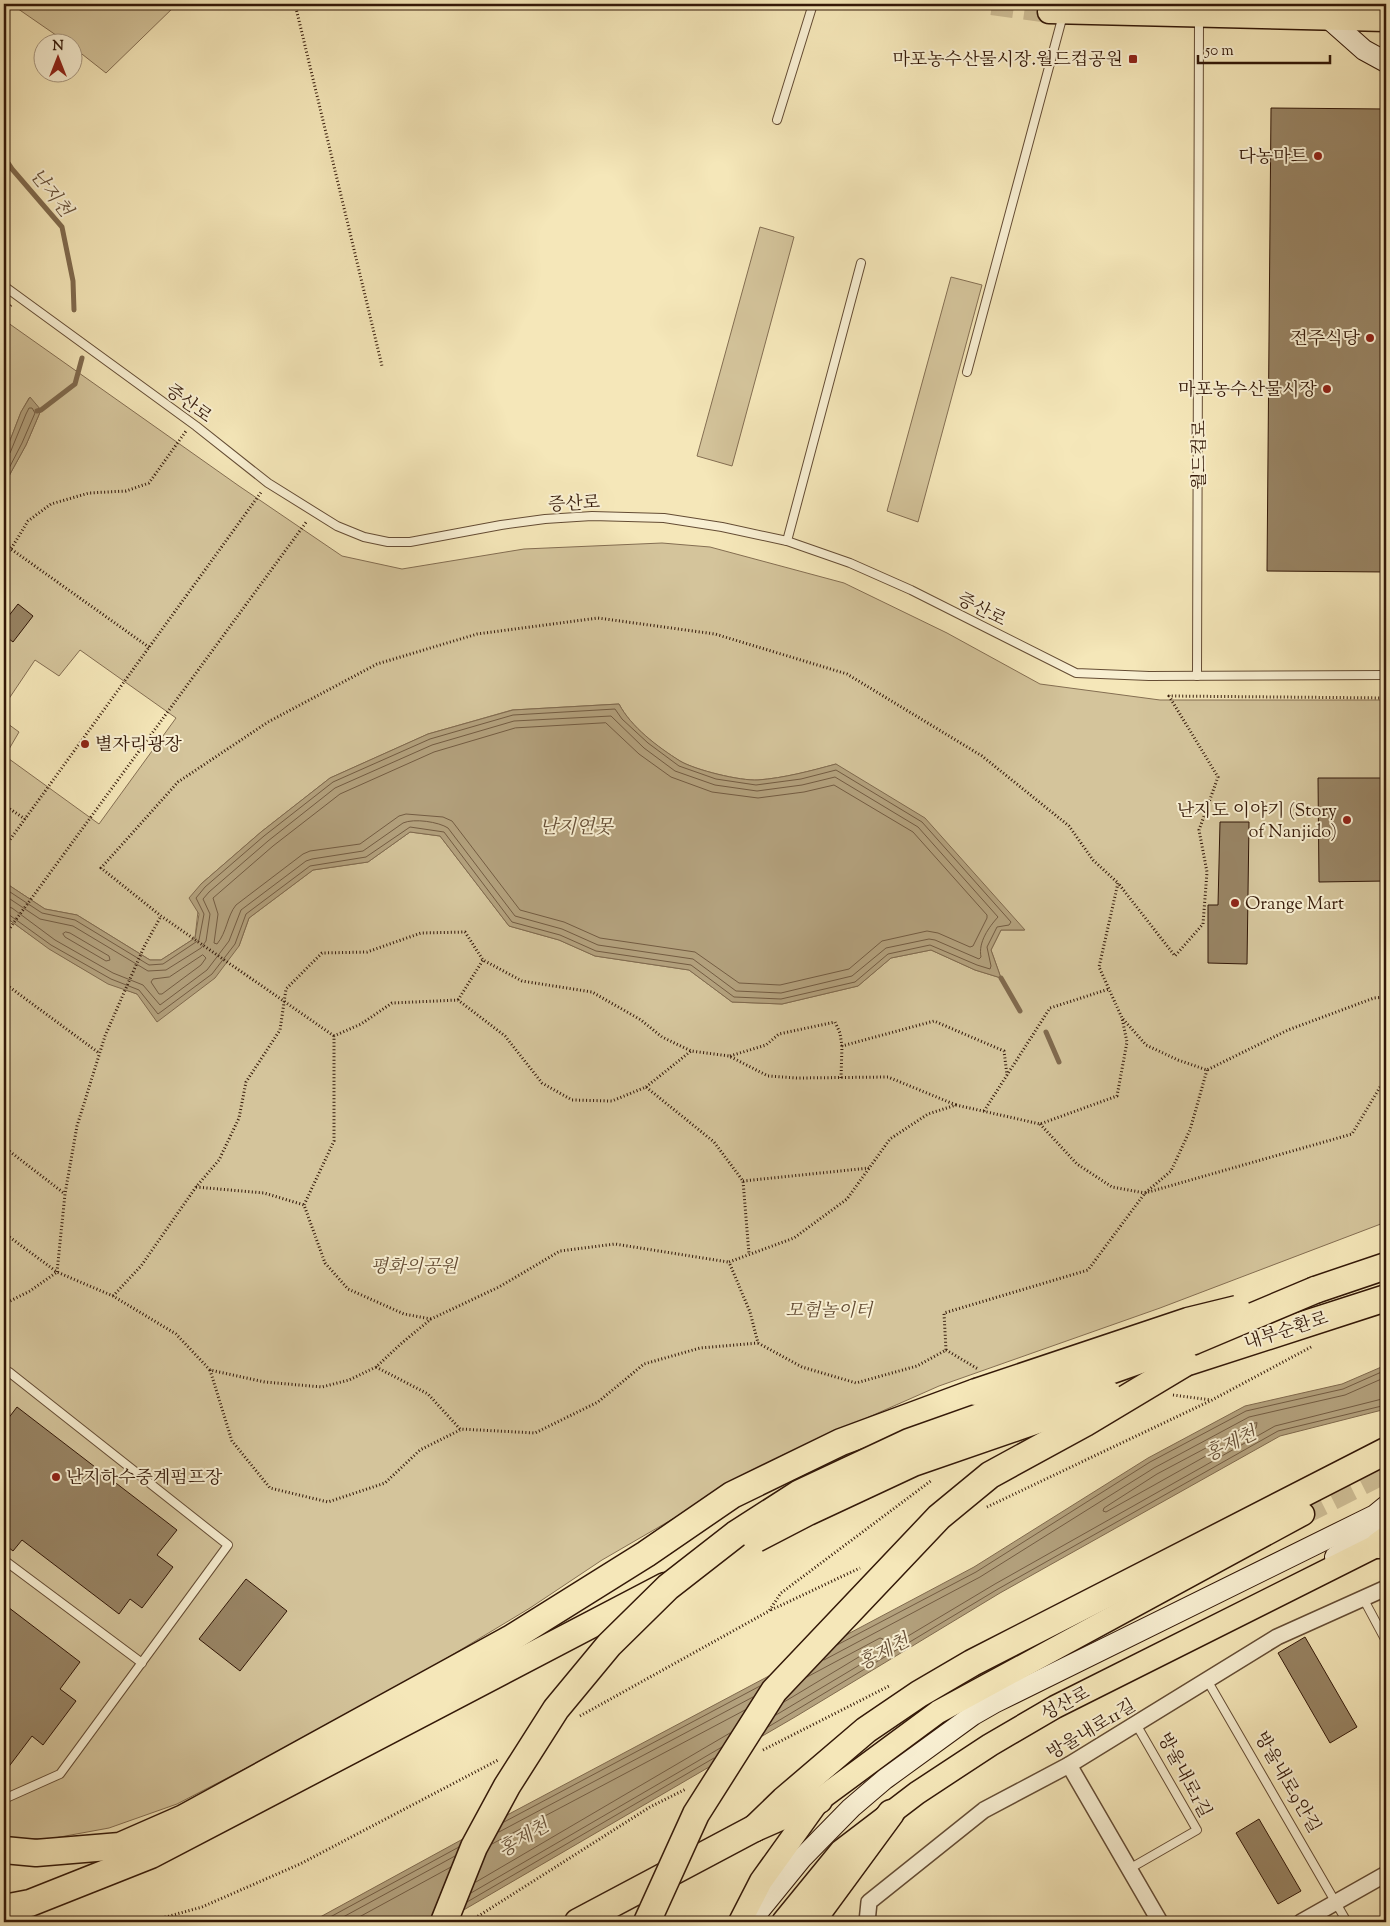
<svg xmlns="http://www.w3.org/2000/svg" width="1390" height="1926" viewBox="0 0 1390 1926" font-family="'Sorts Mill Goudy','Noto Serif KR',serif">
	<rect width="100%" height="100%" fill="#f5e7b9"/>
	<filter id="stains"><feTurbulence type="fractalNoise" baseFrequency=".004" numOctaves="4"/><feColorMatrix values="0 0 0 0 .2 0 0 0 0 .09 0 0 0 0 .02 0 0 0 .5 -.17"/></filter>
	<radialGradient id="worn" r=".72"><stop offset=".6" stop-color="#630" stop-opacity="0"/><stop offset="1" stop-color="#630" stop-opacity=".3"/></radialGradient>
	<g fill="#d4c49b" stroke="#846e52">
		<polygon points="11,4 177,4 106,73 73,47 72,42 66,42"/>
		<polygon points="760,227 794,237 732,466 697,456"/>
		<polygon points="951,277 982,285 918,522 887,511"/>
		<path d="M4 320 239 486 342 556 402 569 524 549 662 543 710 547 844 583 947 633 1040 684 1160 700H1386V1222L1160 1308 939 1386 783 1455 602 1560 530 1608 374 1702 177 1804 109 1828 49 1839 4 1838V916C46 947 88 976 137 994L239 946 249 918 313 870 368 862 410 832 440 836 509 926 559 940 595 956 689 970 732 1002 782 1004 858 986 891 958 931 950 975 970 1001 978 991 950 1001 930H1024L836 764C811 771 784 778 758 780 740 781 695 770 680 761 657 747 631 727 619 704L512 710 428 734 330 778 261 832 201 884 195 938 161 960H150L77 915 45 909 4 882V721L19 732 5 756 99 824 176 718 80 650 59 676 35 660 4 706V485L26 445 41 410 29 398 21 412 4 456Z"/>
	</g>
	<g fill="#b3a17d" stroke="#806a4e">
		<polygon points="30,397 41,410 26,445 4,485 4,456 21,412"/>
		<path d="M619 704C631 727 658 747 680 761 695 770 740 781 758 780 784 778 810 771 836 764L925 818 1025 930H1001L991 950 1001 978 975 970 931 950 891 958 858 986 782 1004 732 1002 689 970 595 956 559 940 509 926 440 836 410 832 368 862 313 870 249 918 239 946 215 978 157 1022 137 994 108 984 49 949 4 916V882L45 909 77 915 150 960H161L195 938 199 914 189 898 201 884 261 832 330 778 428 734 513 710Z"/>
		<polygon points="1386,1365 1386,1409 1280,1436 1000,1593 795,1717 443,1922 311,1922 494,1822 974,1567 1148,1458 1245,1406 1342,1384"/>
	</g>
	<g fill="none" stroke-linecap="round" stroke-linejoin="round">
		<g stroke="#735c42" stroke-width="1">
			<polyline points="4,456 10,453 26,414 29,408 32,408 35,413 22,443 4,478"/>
			<path d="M606 723 639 754 671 777 712 792 758 798 804 792 834 785 913 832 987 915V918L973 946 970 947 938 933 927 931 882 941 849 969 780 985 739 983 695 952 600 938 564 922 520 910 452 821 443 817 406 814 399 816 360 844 310 851 303 854 236 905C227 916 227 932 217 944L214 943 218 914 213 898 273 846 340 794 434 752 515 728Z"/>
			<polyline points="4,888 42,913 75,920 149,965 163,964 199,940 204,914 196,898 205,887 264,836 333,782 430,739 513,715 615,709 622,719 648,743 679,766 716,779 756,785 801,779 836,770 922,822 1011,922 1009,925 997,927 987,947 991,966 990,969 977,965 930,945 888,954 855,982 781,999 734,997 691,965 596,951 560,935 512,922 444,832 410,827 366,857 310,866 246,914 235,944 212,974 158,1014 139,990 111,979 51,945 8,914 4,913"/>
			<path d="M4 895 40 919 73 926 148 971 166 970 201 948 206 941 210 914 203 899 209 892 268 841 335 788 432 745 514 721 611 716 644 748 675 771 715 785 757 791 802 785 835 777 918 827 998 917C989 927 978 942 981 957L979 959 935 940 929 939 886 948 852 976 781 993 736 991 693 959 598 945 562 929 515 916 448 828C439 822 414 818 403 823L363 851 312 859 306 861 241 910 229 941 207 970 160 1005 143 985 113 973 55 940 12 908 4 906"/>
			<polygon points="66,932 70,933 109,956 110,960 106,961 65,937 63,934"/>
			<polygon points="203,955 206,958 201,965 162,994 159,994 151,982 153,979 169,977"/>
			<polygon points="1257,1423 1256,1428 1106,1512 1103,1511 1104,1508 1157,1474 1251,1424"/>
			<polyline points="837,1645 976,1572 1150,1462 1246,1411 1343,1389 1386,1370"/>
			<polyline points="824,1660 980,1577 1154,1468 1249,1417 1345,1395 1386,1377"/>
			<polyline points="784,1702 882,1643 883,1639 880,1638 807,1677"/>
			<polyline points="776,1715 995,1584 1275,1426 1386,1398"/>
			<polyline points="768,1727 998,1589 1278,1431 1386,1405"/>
			<polyline points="504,1822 760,1686"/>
			<polyline points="499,1832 753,1697"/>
			<polyline points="492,1844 745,1710"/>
			<polyline points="476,1882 730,1733"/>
			<polyline points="471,1893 722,1747"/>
			<polyline points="467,1902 714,1758"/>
			<polyline points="321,1922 459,1847"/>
			<polyline points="334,1922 455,1856"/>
			<polyline points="350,1922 451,1867"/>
		</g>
		<g stroke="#806a4e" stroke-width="5">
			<polyline points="4,157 12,169 62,227 73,281 74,310"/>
			<polyline points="37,411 41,410 75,384 82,358"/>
			<polyline points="1001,978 1020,1011"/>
			<polyline points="1046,1032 1059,1062"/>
		</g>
	</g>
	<g fill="#988464" stroke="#331808">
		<polygon points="1271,108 1386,109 1386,572 1267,571"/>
		<polygon points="18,604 33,616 13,642 4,635 4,622"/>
		<polygon points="1318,778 1384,778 1384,797 1386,801 1386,881 1319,882"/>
		<polygon points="1220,822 1249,822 1247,964 1208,963 1208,905 1218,905"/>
		<polygon points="17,1407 177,1530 157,1555 173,1567 142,1608 130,1599 119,1614 22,1540 13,1551 4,1544 4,1424"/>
		<polygon points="246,1579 287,1611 240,1671 199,1639"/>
		<polygon points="4,1604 80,1662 60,1689 76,1701 43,1745 32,1736 4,1773"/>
		<polygon points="1305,1637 1357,1727 1330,1743 1278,1653"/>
		<polygon points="1259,1819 1301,1891 1278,1904 1236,1833"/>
	</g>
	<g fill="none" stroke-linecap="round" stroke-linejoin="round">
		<g stroke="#cebe96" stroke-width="22" stroke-dasharray="22 11" stroke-linecap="butt">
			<polyline points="992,4 1049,12"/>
			<polyline points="1303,1514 1386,1472"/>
		</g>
		<g stroke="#644c34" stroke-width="10">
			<g id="lane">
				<polyline points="777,120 813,4"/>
				<polyline points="4,286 196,426 268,483 337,526 364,537 388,542 410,542 501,525 545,519 592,516 664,518 722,527 787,541 850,563 911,590 1076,673 1149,676 1386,675"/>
				<polyline points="967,372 1063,15"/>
				<polyline points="787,541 861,263"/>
				<polyline points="1197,676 1199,18"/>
				<polyline points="4,1378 9,1372 228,1545 60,1774 4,1799"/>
				<polyline points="4,1560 142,1663"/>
				<polyline points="1363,1598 1386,1641"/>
				<polyline points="1207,1680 1347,1922"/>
				<polyline points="1129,1869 1197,1830 1136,1724"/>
			</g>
		</g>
		<g stroke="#644c34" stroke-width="18">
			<g id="street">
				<polyline points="1069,1765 1160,1922"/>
				<polyline points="867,1922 869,1902 984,1810 1069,1765 1277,1637 1386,1588"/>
				<polyline points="1301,1922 1386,1874"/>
			</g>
		</g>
		<g stroke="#331808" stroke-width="22">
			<g id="secondary">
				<polyline points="1329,19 1364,50 1386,62"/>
				<polyline points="1335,1557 1386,1524"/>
				<polyline points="750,1922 802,1858 851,1808 885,1779 973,1715 994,1703 1375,1515 1386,1506"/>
			</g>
		</g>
		<g stroke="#331808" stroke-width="25">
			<g id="primary">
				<polyline points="1049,12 1386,20"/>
				<polyline points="740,1922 761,1881 819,1800 938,1712 1303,1514"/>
				<polyline points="783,1922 841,1851 917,1793 990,1745 1055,1707 1386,1541"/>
			</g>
		</g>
		<g stroke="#331808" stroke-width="29">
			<g id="highway">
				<polyline points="1315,1290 1386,1266"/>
				<polyline points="1185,1363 1386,1298"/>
				<polyline points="1379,1545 1386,1540"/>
				<polyline points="755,1828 784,1800 866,1730 919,1694 972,1663 1386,1451"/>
				<polyline points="4,1850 36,1853 120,1846 184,1818 510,1639 646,1554 732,1495 841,1442 976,1392"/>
				<polyline points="4,1908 30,1903 151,1855 665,1586"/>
				<polyline points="578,1922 755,1828 819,1800"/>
				<polyline points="811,1922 891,1813"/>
			</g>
		</g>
		<g stroke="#331808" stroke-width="3" stroke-dasharray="1 2.5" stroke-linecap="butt">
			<polyline points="295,4 382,366"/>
			<polyline points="4,314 11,305"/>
			<polyline points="4,542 11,549 150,648"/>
			<polyline points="4,556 11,549 28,521 51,504 89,493 126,491 149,483 186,431"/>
			<polyline points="4,805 25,819"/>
			<polyline points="4,848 262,491"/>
			<polyline points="4,936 307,521"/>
			<polyline points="4,983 99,1053"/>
			<polyline points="458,1000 483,960"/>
			<polyline points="1123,1019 1146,1045 1178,1060 1207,1070 1288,1030 1374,998 1386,997"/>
			<polyline points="334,1036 161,916 101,868 178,782 268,722 377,664 477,634 598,618 715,634 847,674 982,756 1069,826 1093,860 1118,883"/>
			<polyline points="730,1056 766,1045 779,1034 835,1022 840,1033 842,1046"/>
			<polyline points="1207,1070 1190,1130 1171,1171 1145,1193 1088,1270 944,1313 946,1350 917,1366 856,1383 802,1367 758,1343 750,1312 729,1262 794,1238 847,1199 890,1139 928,1114 956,1105 1040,1124 1117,1096 1127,1042 1122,1018 1099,967 1118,883 1175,956 1203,924 1207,872 1199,830 1218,777 1169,696 1386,698"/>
			<polyline points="841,1078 842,1046 934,1021 1004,1051 1007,1075"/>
			<polyline points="646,1087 691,1051"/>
			<polyline points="984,1111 1050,1008 1109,989"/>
			<polyline points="1040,1124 1077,1164 1112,1187 1145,1193 1352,1134 1386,1077"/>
			<polyline points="4,1147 65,1194"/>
			<polyline points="743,1181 869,1168"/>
			<polyline points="196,1187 264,1193 304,1205"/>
			<polyline points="4,1233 57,1272"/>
			<polyline points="57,1272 65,1194 77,1126 105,1036 144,947 161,916"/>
			<polyline points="113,1296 141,1266 196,1187 219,1160 239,1118 246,1082 280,1030 286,989 322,953 367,952 421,933 465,932 483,960 522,981 592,992 641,1020 662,1037 691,1051 729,1056 768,1076 797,1078 888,1077 956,1105"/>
			<polyline points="4,1304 30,1291 57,1272 113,1296 176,1334 210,1370 265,1382 322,1387 349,1380 376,1367 403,1342 431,1319 499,1287 560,1251 615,1244 728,1262"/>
			<polyline points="431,1319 404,1314 348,1289 325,1263 304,1205 334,1141 334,1036 361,1024 392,1003 458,1000 505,1036 542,1083 572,1100 612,1101 646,1087 714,1142 743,1181 749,1254"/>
			<polyline points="946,1350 978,1369"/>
			<polyline points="376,1367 428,1394 460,1429 535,1433 598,1402 644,1364 700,1348 758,1343"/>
			<polyline points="210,1370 232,1441 270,1488 328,1502 385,1483 420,1450 460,1430"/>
			<polyline points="1173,1395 1211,1400"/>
			<polyline points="987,1507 1212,1400 1313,1346"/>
			<polyline points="771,1610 860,1568"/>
			<polyline points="580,1716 769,1611 781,1593 932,1480"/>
			<polyline points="763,1750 891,1685"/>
			<polyline points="148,1922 202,1907 300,1864 498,1760"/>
			<polyline points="469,1922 650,1807 686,1789"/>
		</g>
		<use href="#lane" stroke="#f8efd2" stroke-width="8"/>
		<use href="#street" stroke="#f8efd2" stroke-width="15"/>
		<use href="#secondary" stroke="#f8efd2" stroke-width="20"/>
		<use href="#primary" stroke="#f5e7b9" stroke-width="22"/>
		<use href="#highway" stroke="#f5e7b9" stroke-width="26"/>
		<g stroke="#331808" stroke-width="29" stroke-linecap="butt">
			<g id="highway-bridge">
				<polyline points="976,1392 1188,1321 1237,1309"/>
				<polyline points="756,1539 808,1512 913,1463 1075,1407 1108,1394"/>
				<polyline points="444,1922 474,1847 507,1786 556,1709 609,1645 668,1587 736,1534 800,1493 909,1442 1194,1341 1315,1290"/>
				<polyline points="647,1922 696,1814 774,1691 939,1517 990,1475 1085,1423 1185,1363"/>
			</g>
		</g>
		<use href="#highway-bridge" stroke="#f5e7b9" stroke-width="26"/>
	</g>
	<g fill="#8f2418" stroke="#f8efd2" stroke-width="2">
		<rect x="1128" y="54" width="10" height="10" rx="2.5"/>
		<circle cx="1318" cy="156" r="5"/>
		<circle cx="1370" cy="338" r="5"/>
		<circle cx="1327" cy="389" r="5"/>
		<circle cx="85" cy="744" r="5"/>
		<circle cx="1347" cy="820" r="5"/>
		<circle cx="1235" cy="903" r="5"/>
		<circle cx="56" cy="1477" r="5"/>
	</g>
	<g text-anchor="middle" stroke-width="4" stroke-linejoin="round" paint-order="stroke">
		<g font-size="18" fill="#331808" stroke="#f8efd2" text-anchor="end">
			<text x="1123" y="65">마포농수산물시장.월드컵공원</text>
			<text x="1308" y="162">다농마트</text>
			<text x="1360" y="344">전주식당</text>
			<text x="1317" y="395">마포농수산물시장</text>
			<text x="95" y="750" text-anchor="start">별자리광장</text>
			<text x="1337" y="816">난지도 이야기 (Story<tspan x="1337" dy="21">of Nanjido)</tspan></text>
			<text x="1245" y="909" text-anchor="start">Orange Mart</text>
			<text x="66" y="1483" text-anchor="start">난지하수중계펌프장</text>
		</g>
		<g font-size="18" fill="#331808" stroke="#f8efd2">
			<text transform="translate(189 403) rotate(36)" y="6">증산로</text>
			<text transform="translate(1199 455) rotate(-90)" y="6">월드컵로</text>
			<text transform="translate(574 503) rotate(-3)" y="6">증산로</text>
			<text transform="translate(982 609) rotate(27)" y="6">증산로</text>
			<text transform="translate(1286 1330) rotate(-18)" y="6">내부순환로</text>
			<text transform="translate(1065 1703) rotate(-28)" y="6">성산로</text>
			<text transform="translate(1091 1729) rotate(-31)" y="6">방울내로11길</text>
			<text transform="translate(1185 1775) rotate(62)" y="6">방울내로1길</text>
			<text transform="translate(1288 1782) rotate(60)" y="6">방울내로9안길</text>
		</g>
		<g font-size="18" font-style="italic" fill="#634c34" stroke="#f8efd2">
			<text x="414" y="1272">평화의공원</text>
			<text x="829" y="1316">모험놀이터</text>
		</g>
		<g font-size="19" font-style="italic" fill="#664f37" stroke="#f8efd2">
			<text transform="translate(52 192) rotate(52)" y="7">난지천</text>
			<text x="576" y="833">난지연못</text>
			<text transform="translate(1230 1443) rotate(-26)" y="7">홍제천</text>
			<text transform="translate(883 1651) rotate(-28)" y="7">홍제천</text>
			<text transform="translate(523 1837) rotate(-31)" y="7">홍제천</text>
		</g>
	</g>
	<rect width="1390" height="1926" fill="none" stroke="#f5e7b9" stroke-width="20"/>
	<rect x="5" y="5" width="1380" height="1916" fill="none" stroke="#331808" stroke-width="2.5"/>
	<rect x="10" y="10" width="1370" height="1906" fill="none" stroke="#331808"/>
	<g transform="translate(58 58)"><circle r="24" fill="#f8efd2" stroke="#a99981"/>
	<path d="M0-4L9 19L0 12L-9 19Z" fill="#8f2418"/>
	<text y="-8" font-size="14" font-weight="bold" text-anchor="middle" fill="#331808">N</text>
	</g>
	<path d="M1198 55v8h132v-8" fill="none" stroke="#331808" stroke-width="2.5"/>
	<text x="1205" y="55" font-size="15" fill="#331808" stroke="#f8efd2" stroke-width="4" paint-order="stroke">50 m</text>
	<rect width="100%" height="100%" filter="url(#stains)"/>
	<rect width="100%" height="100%" fill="url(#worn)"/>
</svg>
